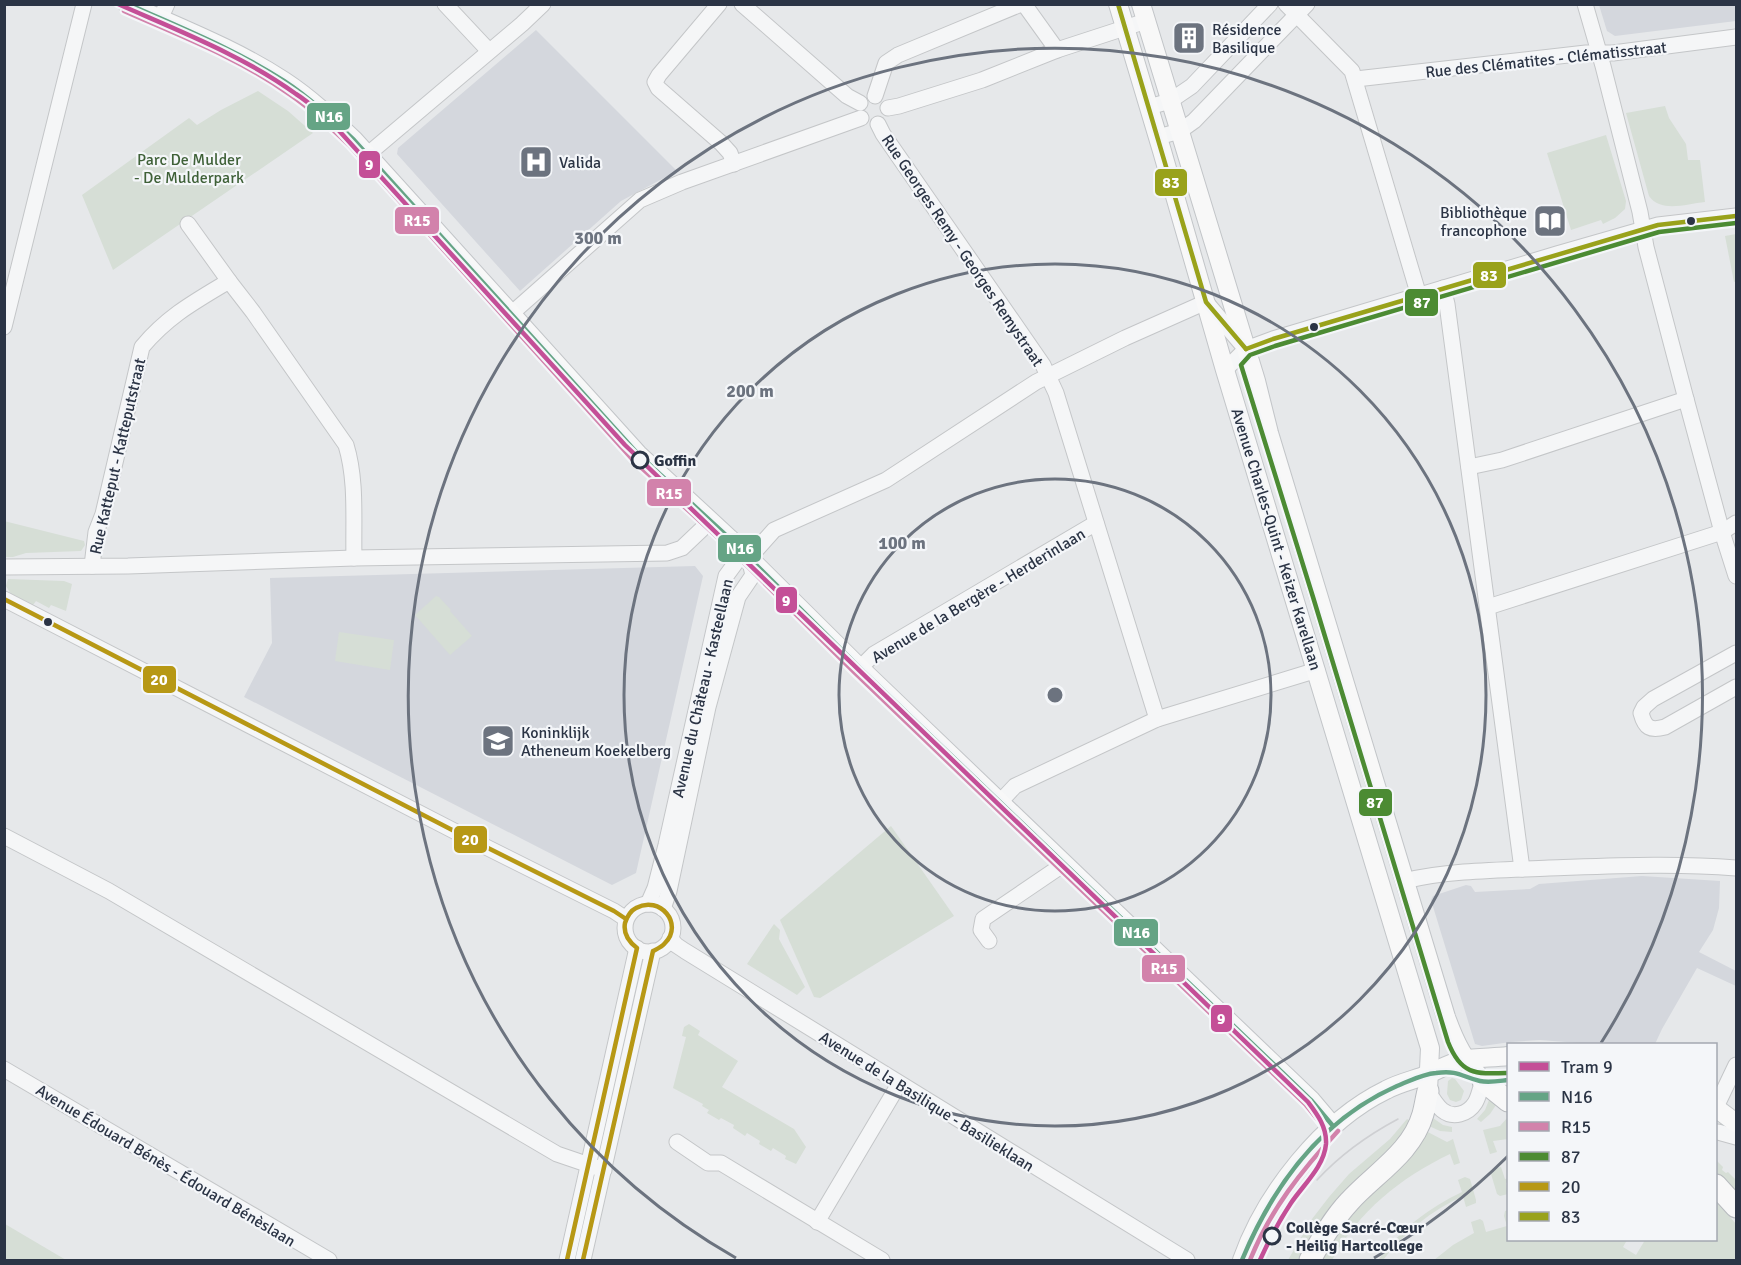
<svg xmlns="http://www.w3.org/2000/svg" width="1741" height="1265" viewBox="0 0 1741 1265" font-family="Signika,sans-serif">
	<rect width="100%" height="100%" fill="#e6e8ea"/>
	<g fill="#d4d7dd">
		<polygon points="1599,5 1736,5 1736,21 1615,36 1607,31"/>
		<polygon points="536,30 677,171 621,201 520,291 397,154 398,148"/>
		<polygon points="695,566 703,576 636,873 612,885 244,697 272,643 270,578"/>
		<polygon points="1642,876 1720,881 1719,908 1713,930 1699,952 1736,971 1736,986 1697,968 1662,1029 1655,1044 1592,1044 1540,1040 1511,1042 1482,1046 1475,1044 1431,900 1433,896 1466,885 1471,886 1475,892 1530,889 1539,884"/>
	</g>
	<g fill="#d6ded6">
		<polygon points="258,91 288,111 313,133 113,270 82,195 189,118 197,125 221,110"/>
		<path d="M1665 106 1669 118 1686 144 1688 160H1700L1705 202C1686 204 1661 213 1649 196L1626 113Z"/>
		<polygon points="1606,135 1626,201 1625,209 1615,218 1603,224 1601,220 1571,230 1547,153"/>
		<polygon points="1736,234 1736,281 1734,282 1725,236"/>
		<polygon points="4,521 84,541 85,545 81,551 26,553 13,557 5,557"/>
		<polygon points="8,579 64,581 72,584 66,611 51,605 49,608 36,601 33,605 11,594 6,586"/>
		<polygon points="436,596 439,597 451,610 450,611 472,636 450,655 415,615"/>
		<polygon points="339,632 394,640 390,670 335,661"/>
		<polygon points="891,826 954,916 820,998 814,997 780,920"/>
		<polygon points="774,924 780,930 779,939 805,987 797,995 747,964"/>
		<polygon points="689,1024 700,1031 698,1035 738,1061 722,1087 794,1129 806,1147 796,1164 785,1159 786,1156 773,1148 771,1151 759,1144 760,1141 747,1133 745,1136 733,1128 734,1125 721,1118 719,1120 707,1113 709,1110 702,1106 703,1104 673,1088 686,1037 682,1036 684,1027"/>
		<polygon points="1452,1078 1455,1079 1464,1091 1461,1100 1456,1102 1450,1100 1447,1094 1448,1081"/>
		<polygon points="1489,1100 1496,1105 1490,1114 1481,1122 1477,1119 1485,1110"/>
		<polygon points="1508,1117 1508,1139 1493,1141 1497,1152 1490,1154 1483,1130 1500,1126"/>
		<polygon points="1433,1118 1443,1125 1452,1127 1452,1132 1440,1131 1429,1126"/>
		<polygon points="1407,1119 1411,1121 1403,1136 1302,1260 1288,1260 1312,1219 1329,1197 1349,1174 1390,1139"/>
		<path d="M1424 1130 1447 1142 1453 1139 1460 1163 1454 1165 1450 1154C1400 1178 1359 1211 1332 1260H1318L1332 1237Z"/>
		<polygon points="1716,1160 1723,1167 1722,1170 1726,1173 1728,1172 1736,1180 1736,1197 1716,1175"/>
		<polygon points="1501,1167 1505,1179 1508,1178 1508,1182 1506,1183 1508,1194 1500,1196 1497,1194 1491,1174 1493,1169"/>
		<path d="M1465 1177 1470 1179 1476 1200V1203L1466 1207 1463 1196C1430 1211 1405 1232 1383 1260H1378C1400 1230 1428 1208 1462 1192L1458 1180Z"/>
		<polygon points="1716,1200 1736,1224 1736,1260 1434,1260 1453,1245 1474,1233 1471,1222 1480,1219 1483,1221 1486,1232 1507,1226 1504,1216 1505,1211 1508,1210 1508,1240 1627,1240 1623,1247 1636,1255 1645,1240 1716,1240"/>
		<polygon points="5,1224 66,1260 5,1260"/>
	</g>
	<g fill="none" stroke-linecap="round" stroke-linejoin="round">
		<g stroke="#c4c6c8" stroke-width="17">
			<g id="minor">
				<polyline points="445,4 489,51"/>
				<polyline points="719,4 659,75 655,82 658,88 721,143 730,153 734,164"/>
				<polyline points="742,4 847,96 860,103"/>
				<polyline points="1024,4 1057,50"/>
				<polyline points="1286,4 1352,71 1419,296"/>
				<polyline points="1585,4 1603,66 1640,212 1646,247 1686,399 1722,532 1736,576"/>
				<polyline points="160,19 167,4"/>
				<polyline points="1356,79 1586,53 1613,53 1736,37"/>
				<polyline points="875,96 886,63 898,55 1021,4"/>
				<polyline points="1149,107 1170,101 1192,86 1270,4"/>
				<polyline points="888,108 899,106 982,80 1057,50 1146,21"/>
				<polyline points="878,124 883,134 1043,365 1056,393 1157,719"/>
				<polyline points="1158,137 1180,131 1194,121 1307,4"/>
				<polyline points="367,155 522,24 543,4"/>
				<polyline points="188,224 229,281"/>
				<polyline points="1443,288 1447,304 1522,869"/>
				<polyline points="511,314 640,200 682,182 861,118"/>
				<polyline points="4,327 84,4"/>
				<polyline points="1225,370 1246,349 1273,339 1557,254 1658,225 1736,216"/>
				<polyline points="1469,467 1502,460 1686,399"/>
				<polyline points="749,558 774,530 886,480 1036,382 1125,338 1206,302 1244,347"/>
				<path d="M92 566 96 532 103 514 142 347C168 316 194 302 229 281L253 312 346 445C357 481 353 521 354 558"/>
				<polyline points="4,567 128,566 354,558 667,553 682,548 702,529"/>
				<polyline points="4,599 460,834 614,911 626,919"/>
				<polyline points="1488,607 1722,532 1736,523"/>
				<path d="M1736 653 1653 699 1644 707 1641 713C1645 728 1650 731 1665 727L1736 687"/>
				<polyline points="860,668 874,654 1096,523"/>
				<polyline points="1000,802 1015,786 1157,719 1317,670"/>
				<polyline points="4,836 109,891 557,1154 604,1170"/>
				<path d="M1404 881C1449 870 1503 870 1549 868 1612 866 1674 863 1736 868"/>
				<polyline points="648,904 655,888 666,845 726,576 737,561 749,558"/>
				<circle cx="649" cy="928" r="24"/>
				<polyline points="663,909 669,891 708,707 738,597 753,575 749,558"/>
				<polyline points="670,938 676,945 685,951 1187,1260"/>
				<polyline points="989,941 981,930 983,919 1064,864"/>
				<polyline points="4,1069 329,1260"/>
				<path d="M1428 1091C1432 1098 1436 1105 1442 1110 1453 1119 1468 1114 1475 1103 1479 1097 1480 1088 1483 1081"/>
				<polyline points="1716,1107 1736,1065"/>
				<polyline points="1718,1132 1736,1137"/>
				<polyline points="677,1142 708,1163 721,1163 882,1260"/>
				<polyline points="817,1222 899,1084"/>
				<polyline points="567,1260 637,948"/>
				<polyline points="583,1260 653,951"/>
			</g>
		</g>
		<g stroke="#c2c5c8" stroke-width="20">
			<g id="major">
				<path d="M127 4C180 28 235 49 284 81 310 98 332 119 354 140L638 454 729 538 860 668 1311 1100 1333 1126"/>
				<polyline points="1118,4 1162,151 1225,370 1430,1048 1428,1091"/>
				<path d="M1141 4 1256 381 1269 433 1446 1017C1456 1045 1464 1059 1483 1081"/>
				<polyline points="1716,1108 1736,1123"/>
				<path d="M1242 1260C1265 1195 1322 1121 1386 1090 1397 1084 1409 1081 1421 1077 1435 1072 1448 1063 1463 1060 1477 1057 1494 1058 1508 1056"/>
			</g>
		</g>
		<g stroke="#b8bbbf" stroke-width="23">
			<g id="highway">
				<polyline points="1483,1081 1508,1101"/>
				<polyline points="1716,1185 1736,1207"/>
				<path d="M1310 1260C1321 1240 1333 1219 1349 1202 1374 1174 1412 1153 1423 1114 1425 1107 1426 1099 1428 1091"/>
			</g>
		</g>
		<use href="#minor" stroke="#f5f6f7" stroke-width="15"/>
		<use href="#major" stroke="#f8f8f8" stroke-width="18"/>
		<use href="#highway" stroke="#f8f8f8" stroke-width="21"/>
		<path stroke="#cecfd2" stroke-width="1.5" d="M1317 1180C1340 1155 1368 1135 1398 1119"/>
		<g stroke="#f4f6f9" stroke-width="9">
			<g id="bus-1">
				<path d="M128 4C181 28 235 49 284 81 310 98 332 119 354 140L638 454 729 538 860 668 1311 1100 1333 1126"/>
				<path d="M1242 1260C1273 1186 1322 1119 1397 1086 1410 1081 1422 1074 1436 1073 1459 1070 1462 1077 1480 1081 1489 1083 1499 1081 1508 1080"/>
			</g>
		</g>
		<g stroke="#f4f6f9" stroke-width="9">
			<g id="bus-2">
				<path d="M124 11C180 36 239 58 289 94 311 109 330 127 349 145L633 460 724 543 855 673 1306 1105 1327 1131"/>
				<path d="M1250 1260C1270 1210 1302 1170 1338 1131"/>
			</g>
		</g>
		<g stroke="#f4f6f9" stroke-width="9">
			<path id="bus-3" d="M1508 1073C1475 1074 1461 1075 1448 1042L1313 597 1241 365 1250 355 1275 346 1659 232 1736 223"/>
		</g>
		<g stroke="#f4f6f9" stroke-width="9">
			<g id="bus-4">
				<polyline points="4,599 460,834 614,911 626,919"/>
				<path d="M567 1260 637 948C629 942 623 934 625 923 627 917 630 911 636 908 660 895 684 924 665 943 662 947 657 949 653 951L583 1260"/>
			</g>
		</g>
		<g stroke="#f4f6f9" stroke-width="9">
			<g id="bus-5">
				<polyline points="1118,4 1206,302 1246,349"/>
				<polyline points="1246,349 1273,339 1658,225 1736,216"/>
			</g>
		</g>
		<use href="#bus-1" stroke="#65a485" stroke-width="4.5"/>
		<use href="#bus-2" stroke="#d282ab" stroke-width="4.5"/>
		<use href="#bus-3" stroke="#4c8b33" stroke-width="4.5"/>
		<use href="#bus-4" stroke="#b79815" stroke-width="4.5"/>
		<use href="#bus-5" stroke="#99a21b" stroke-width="4.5"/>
		<g stroke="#f4f6f9" stroke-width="9">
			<path id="tram-1" d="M118 4C179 31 242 55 296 94 309 102 320 113 332 123L625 445 1308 1102C1317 1114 1327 1127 1326 1144 1324 1167 1303 1185 1291 1203 1279 1221 1269 1240 1260 1260"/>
		</g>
		<use href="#tram-1" stroke="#c44f97" stroke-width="4.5"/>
	</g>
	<g fill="none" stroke="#6c737f" stroke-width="3">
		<circle cx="1055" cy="695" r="216"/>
		<circle cx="1055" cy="695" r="431"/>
		<path d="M1508 1156A647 647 0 0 1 1374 1258M736 1258A647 647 0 1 1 1601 1043"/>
	</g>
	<defs>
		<g id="building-square" transform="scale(1.725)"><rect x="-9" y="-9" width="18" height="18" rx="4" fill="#6c737f" stroke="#f4f6f9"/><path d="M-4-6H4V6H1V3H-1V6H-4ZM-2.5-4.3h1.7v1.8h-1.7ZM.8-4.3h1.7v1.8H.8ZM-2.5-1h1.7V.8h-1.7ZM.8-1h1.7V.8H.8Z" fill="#fff"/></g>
		<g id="hospital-square" transform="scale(1.725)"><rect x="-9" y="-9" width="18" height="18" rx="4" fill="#6c737f" stroke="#f4f6f9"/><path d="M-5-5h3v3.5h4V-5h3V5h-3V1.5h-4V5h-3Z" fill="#fff"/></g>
		<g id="library-square" transform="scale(1.725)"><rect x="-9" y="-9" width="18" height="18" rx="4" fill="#6c737f" stroke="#f4f6f9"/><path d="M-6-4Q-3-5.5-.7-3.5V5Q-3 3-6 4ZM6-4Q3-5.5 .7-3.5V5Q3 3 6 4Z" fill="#fff"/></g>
		<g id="school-square" transform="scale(1.725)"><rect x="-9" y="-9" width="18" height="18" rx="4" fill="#6c737f" stroke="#f4f6f9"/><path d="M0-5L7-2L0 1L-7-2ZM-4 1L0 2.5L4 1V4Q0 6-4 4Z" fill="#fff"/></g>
	</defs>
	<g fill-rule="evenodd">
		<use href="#building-square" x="1189" y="38"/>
		<use href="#hospital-square" x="536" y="162"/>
		<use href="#library-square" x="1550" y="221"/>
		<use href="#school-square" x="498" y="741"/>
	</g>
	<g fill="#2b3445" stroke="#f4f6f9" stroke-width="2">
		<circle cx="1691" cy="221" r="5"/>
		<circle cx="1314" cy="327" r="5"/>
		<circle cx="48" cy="622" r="5"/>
	</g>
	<g fill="#f4f6f9" stroke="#2b3445" stroke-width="3">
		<circle cx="640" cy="460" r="8"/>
		<circle cx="1272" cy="1236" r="8"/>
	</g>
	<g text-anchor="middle" stroke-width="4.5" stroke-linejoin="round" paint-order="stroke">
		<g font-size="16" fill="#2b3445" stroke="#f4f6f9" text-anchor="start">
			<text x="1212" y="35">Résidence<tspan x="1212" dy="18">Basilique</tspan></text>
			<text x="559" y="168">Valida</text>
			<text x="1527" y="218" text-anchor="end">Bibliothèque<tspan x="1527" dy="18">francophone</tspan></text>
			<text x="521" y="738">Koninklijk<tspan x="521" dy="18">Atheneum Koekelberg</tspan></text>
		</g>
		<g font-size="16" fill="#2b3445" stroke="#f4f6f9">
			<text transform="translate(1546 59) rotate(-6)" y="6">Rue des Clématites - Clématisstraat</text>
			<text transform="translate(963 250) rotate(56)" y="6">Rue Georges Remy - Georges Remystraat</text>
			<text transform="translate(117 456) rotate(-77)" y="6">Rue Katteput - Katteputstraat</text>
			<text transform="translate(1277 539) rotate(73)" y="6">Avenue Charles-Quint - Keizer Karellaan</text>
			<text transform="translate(978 595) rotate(-31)" y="6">Avenue de la Bergère - Herderinlaan</text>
			<text transform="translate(702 688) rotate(-77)" y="6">Avenue du Château - Kasteellaan</text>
			<text transform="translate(927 1101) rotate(32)" y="6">Avenue de la Basilique - Basilieklaan</text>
			<text transform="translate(166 1165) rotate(31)" y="6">Avenue Édouard Bénès - Édouard Bénèslaan</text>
		</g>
		<g font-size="16" fill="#3f6138" stroke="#f4f6f9">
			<text x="189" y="165">Parc De Mulder<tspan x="189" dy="18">- De Mulderpark</tspan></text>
		</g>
		<g font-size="16" font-weight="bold" fill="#2b3445" stroke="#f4f6f9" text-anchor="start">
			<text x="654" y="466">Goffin</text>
			<text x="1286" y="1233">Collège Sacré-Cœur<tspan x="1286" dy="18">- Heilig Hartcollege</tspan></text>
		</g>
	</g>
	<circle cx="1055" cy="695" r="9" fill="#6c737f" stroke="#f4f6f9" stroke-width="3"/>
	<g font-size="18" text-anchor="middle" font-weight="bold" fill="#6c737f" stroke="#f4f6f9" stroke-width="4.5" stroke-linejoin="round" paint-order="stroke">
		<text x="598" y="244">300 m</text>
		<text x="750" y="397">200 m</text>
		<text x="902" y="549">100 m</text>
	</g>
	<g stroke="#f4f6f9" stroke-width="2">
		<rect x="306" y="102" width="45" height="29" rx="6" fill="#65a485"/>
		<rect x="358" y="150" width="23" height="29" rx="6" fill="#c44f97"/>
		<rect x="1154" y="168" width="34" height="29" rx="6" fill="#99a21b"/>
		<rect x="394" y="206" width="46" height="29" rx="6" fill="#d282ab"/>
		<rect x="1472" y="261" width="35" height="28" rx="6" fill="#99a21b"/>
		<rect x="1404" y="288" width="35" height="29" rx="6" fill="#4c8b33"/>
		<rect x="646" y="478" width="46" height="29" rx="6" fill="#d282ab"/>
		<rect x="717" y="534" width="45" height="29" rx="6" fill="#65a485"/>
		<rect x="775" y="586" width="23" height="28" rx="6" fill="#c44f97"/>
		<rect x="142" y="665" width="35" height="29" rx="6" fill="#b79815"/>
		<rect x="1358" y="788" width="35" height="29" rx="6" fill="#4c8b33"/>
		<rect x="453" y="825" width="35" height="29" rx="6" fill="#b79815"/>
		<rect x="1113" y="918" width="46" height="29" rx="6" fill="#65a485"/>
		<rect x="1141" y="954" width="45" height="29" rx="6" fill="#d282ab"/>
		<rect x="1210" y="1004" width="23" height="29" rx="6" fill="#c44f97"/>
	</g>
	<g font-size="16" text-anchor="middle" font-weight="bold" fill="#fff">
		<text x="329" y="122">N16</text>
		<text x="369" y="170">9</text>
		<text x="1171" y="188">83</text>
		<text x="417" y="226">R15</text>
		<text x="1489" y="281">83</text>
		<text x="1422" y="308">87</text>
		<text x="669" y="499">R15</text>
		<text x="740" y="554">N16</text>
		<text x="786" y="606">9</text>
		<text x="159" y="685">20</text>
		<text x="1375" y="808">87</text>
		<text x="470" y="845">20</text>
		<text x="1136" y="938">N16</text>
		<text x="1164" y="974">R15</text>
		<text x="1221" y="1024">9</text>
	</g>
	<rect width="1741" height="1265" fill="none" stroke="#2b3445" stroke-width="12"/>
	<rect x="1507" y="1043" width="210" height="198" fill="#f4f6f9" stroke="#a4a8b1" stroke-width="1.5"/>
	<rect x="1519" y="1062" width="30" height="9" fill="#c44f97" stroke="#a4a8b1" stroke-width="1.5"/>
	<text x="1561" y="1073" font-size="18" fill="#2b3445">Tram 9</text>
	<rect x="1519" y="1092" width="30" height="9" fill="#65a485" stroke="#a4a8b1" stroke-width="1.5"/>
	<text x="1561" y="1103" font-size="18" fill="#2b3445">N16</text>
	<rect x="1519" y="1122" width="30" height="9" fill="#d282ab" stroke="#a4a8b1" stroke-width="1.5"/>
	<text x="1561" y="1133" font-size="18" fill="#2b3445">R15</text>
	<rect x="1519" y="1152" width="30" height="9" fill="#4c8b33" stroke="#a4a8b1" stroke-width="1.5"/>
	<text x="1561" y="1163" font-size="18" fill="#2b3445">87</text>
	<rect x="1519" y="1182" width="30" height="9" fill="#b79815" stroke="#a4a8b1" stroke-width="1.5"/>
	<text x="1561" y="1193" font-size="18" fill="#2b3445">20</text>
	<rect x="1519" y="1212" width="30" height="9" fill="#99a21b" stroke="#a4a8b1" stroke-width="1.5"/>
	<text x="1561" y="1223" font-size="18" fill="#2b3445">83</text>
</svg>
